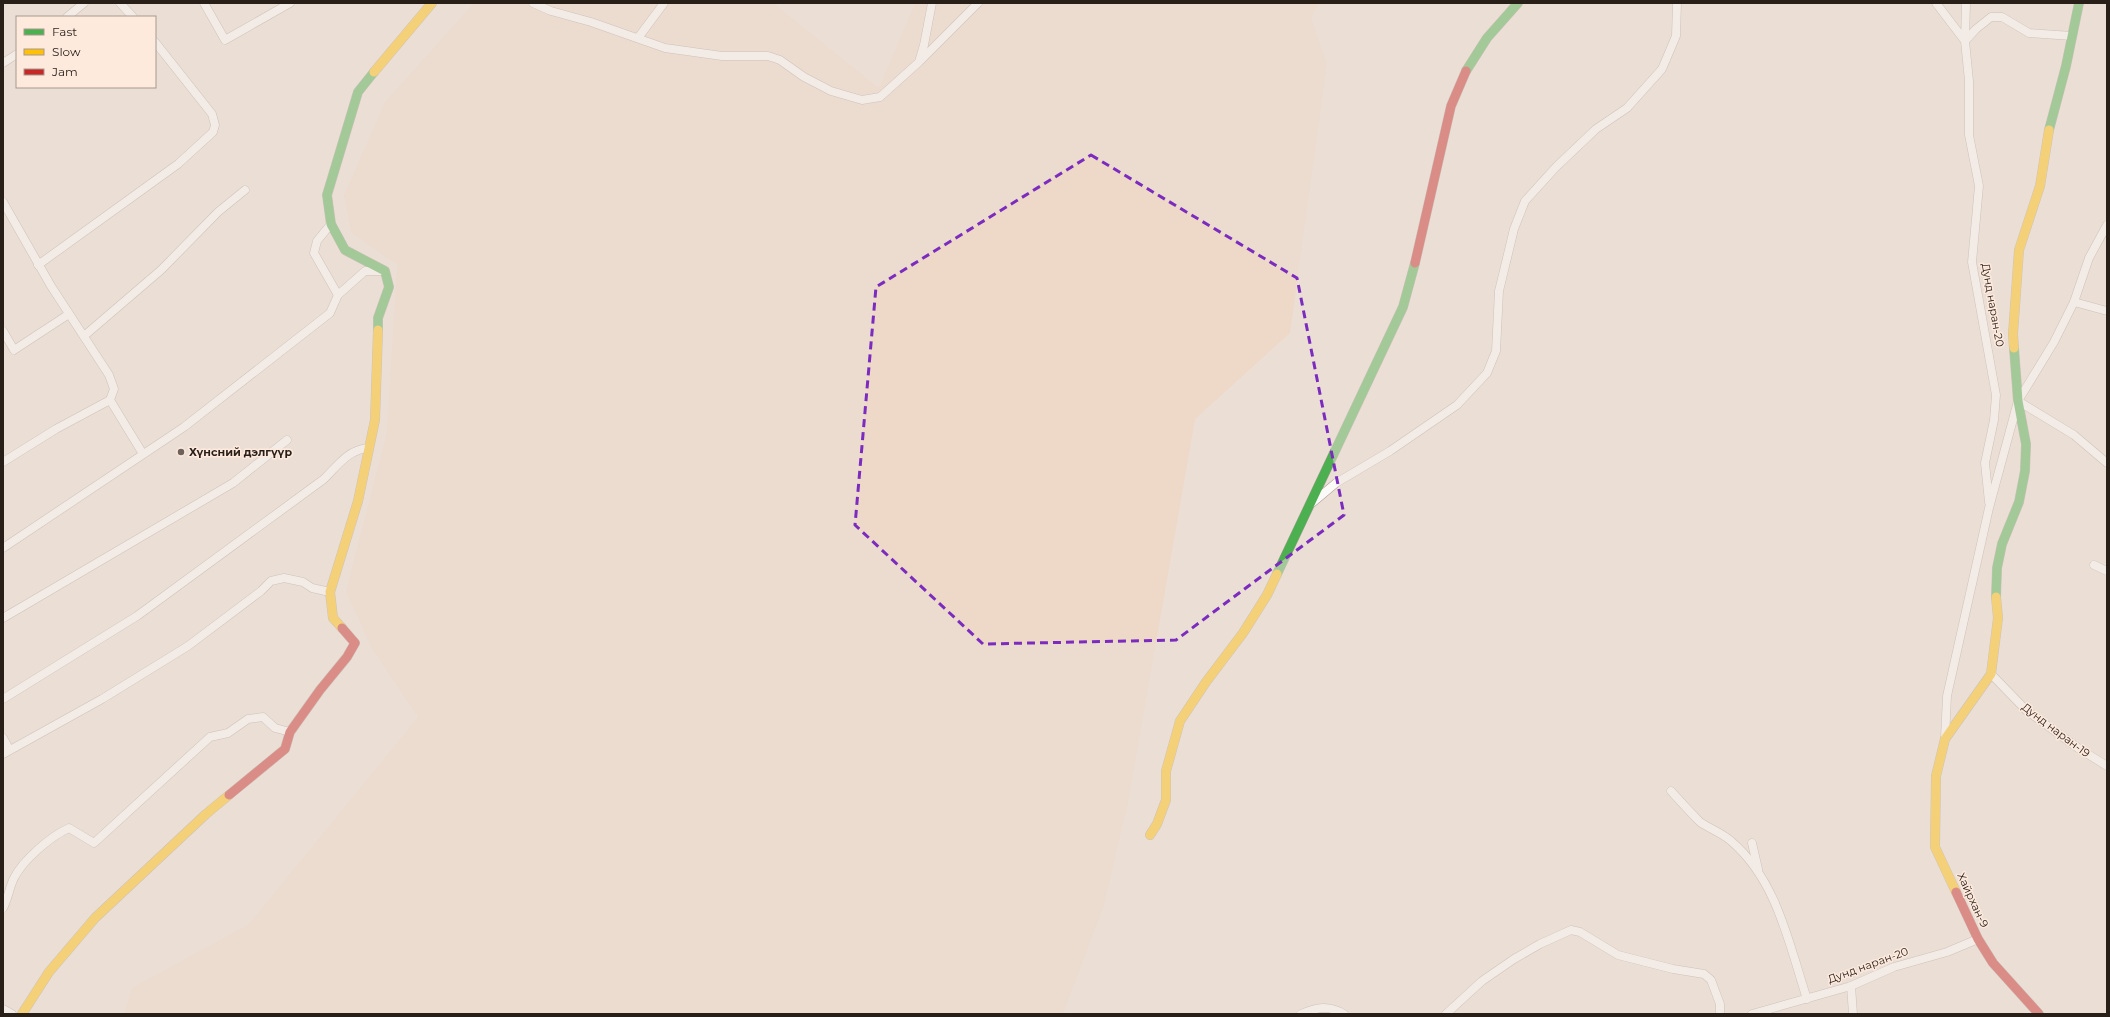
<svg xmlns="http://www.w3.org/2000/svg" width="2110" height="1017" viewBox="0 0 2110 1017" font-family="Montserrat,sans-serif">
	<rect width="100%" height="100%" fill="#ebded5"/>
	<polygon fill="#eed8c8" points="474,3 673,3 676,5 680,3 773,3 879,88 915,3 1319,3 1311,18 1327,64 1290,333 1195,419 1128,803 1104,905 1063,1014 124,1014 132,988 249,924 418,717 371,647 346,591 387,432 397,265 351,232 344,195 385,102"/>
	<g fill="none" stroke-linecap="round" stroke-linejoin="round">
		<g stroke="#aba19a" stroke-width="9">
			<g id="street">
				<polyline points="120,3 133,17"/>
				<polyline points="204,3 225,40 290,3"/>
				<polyline points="533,3 551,11 591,22 665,48 722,56 768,56 780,60 804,77 831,91 862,100 880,97 919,62 924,45 932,3"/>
				<polyline points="1936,3 1965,41 1976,29 1991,17 2002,17 2029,33 2072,36"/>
				<polyline points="1966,3 1965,41 1969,81 1969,135 1979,186 1972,262 1996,395 1994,420 1985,463 1989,502"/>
				<polyline points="67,17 84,3"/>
				<polyline points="638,38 664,3"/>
				<polyline points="921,60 978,3"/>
				<polyline points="3,63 17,54"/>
				<polyline points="3,202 51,286 109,375 114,389 110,400 143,454"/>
				<polyline points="331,224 317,241 314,253 338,295"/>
				<polyline points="38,265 178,164 213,132 215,125 212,114 155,42"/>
				<polyline points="2074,302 2107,311"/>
				<polyline points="3,331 14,350 69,314"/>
				<polyline points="84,336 161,270 218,212 245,190"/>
				<polyline points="2018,401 2074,435 2107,463"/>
				<polyline points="3,462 56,429 110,400"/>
				<polyline points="1311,504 1336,483 1390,451 1457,405 1487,373 1496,351 1499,291 1514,229 1525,201 1556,167 1596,129 1627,108 1662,69 1676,36 1677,3"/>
				<polyline points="3,548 184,427 330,313 338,295 365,271 383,271"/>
				<polyline points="2094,565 2107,571"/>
				<polyline points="3,618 233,483 287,440"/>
				<polyline points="1991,674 2026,710 2078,748 2107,766"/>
				<path d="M3 699 137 616 324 479C338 465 349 449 369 448"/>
				<polyline points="3,738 9,749"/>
				<polyline points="1945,738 1947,696 1989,508 2018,401 2054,342 2074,302 2089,258 2107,225"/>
				<polyline points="3,754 102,699 188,646 261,591 271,581 284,578 303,582 312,588 330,592"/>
				<path d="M1671 791C1680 801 1690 812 1700 822 1710 829 1722 833 1731 841 1777 880 1789 944 1807 999"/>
				<polyline points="1752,843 1758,869"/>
				<path d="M3 908C8 899 9 888 14 878 23 860 51 836 69 828L94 843 210 737 228 733 248 719 263 717 275 728 290 732"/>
				<polyline points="1851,986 1853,1014"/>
				<polyline points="3,1009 12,1014"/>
				<path d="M1301 1014C1317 1007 1329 1005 1344 1014"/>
				<polyline points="1446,1014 1482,981 1514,959 1540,944 1571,930 1580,932 1618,955 1673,969 1704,974 1711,980 1720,1004 1720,1014"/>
				<polyline points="1752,1014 1851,986 1894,967 1947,952 1978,939"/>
			</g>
		</g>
		<g stroke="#aba19a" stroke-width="10">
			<g id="fast">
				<polyline points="1466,71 1487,38 1518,3"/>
				<polyline points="374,72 358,92 327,195 331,224 345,250 385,271 389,287 378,318 378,330"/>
				<polyline points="2049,130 2066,66 2079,3"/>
				<polyline points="1277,574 1403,307 1415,263"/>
				<polyline points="1996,597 1997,568 2002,544 2019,502 2025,471 2026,444 2018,401 2014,348"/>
			</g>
		</g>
		<g stroke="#aba19a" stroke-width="10">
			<g id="slow">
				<polyline points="374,72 432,3"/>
				<polyline points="2014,348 2013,334 2019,250 2040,186 2049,130"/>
				<polyline points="342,628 333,618 330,592 358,501 375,420 378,330"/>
				<polyline points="1150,835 1157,824 1166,800 1166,771 1180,721 1206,682 1243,633 1267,595 1277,574"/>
				<polyline points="1956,892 1935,847 1936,776 1945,739 1991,674 1998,618 1996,597"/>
				<polyline points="22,1014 49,972 95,918 206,814 229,795"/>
			</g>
		</g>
		<g stroke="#aba19a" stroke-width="10">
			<g id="jam">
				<polyline points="1415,263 1451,106 1466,71"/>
				<polyline points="229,795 285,749 290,732 320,690 347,657 355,643 342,628"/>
				<polyline points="1956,892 1978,939 1993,963 2039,1014"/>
			</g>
		</g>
		<use href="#street" stroke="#fcfaf9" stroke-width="8"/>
		<use href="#fast" stroke="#4caf50" stroke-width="9"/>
		<use href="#slow" stroke="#ffc107" stroke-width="9"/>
		<use href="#jam" stroke="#c62828" stroke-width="9"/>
	</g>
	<path d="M0 0H2110V1017H0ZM1091 155 1297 278 1344 515 1176 640 983 644 855 525 876 287Z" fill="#ebded5" fill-opacity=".55" fill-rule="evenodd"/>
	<path fill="none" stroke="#7b2cbf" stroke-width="3" stroke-dasharray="8 5" stroke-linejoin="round" d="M1091 155 1297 278 1344 515 1176 640 983 644 855 525 876 287Z"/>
	<circle fill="#6c625b" stroke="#fdeadd" stroke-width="1.5" cx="181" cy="452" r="4"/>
	<g text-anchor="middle" stroke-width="3" stroke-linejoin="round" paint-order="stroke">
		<g font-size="11" fill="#281f19" stroke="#fdeadd">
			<text transform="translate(1993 305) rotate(80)" y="4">Дунд наран-20</text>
			<text transform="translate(2056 730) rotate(37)" y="4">Дунд наран-19</text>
			<text transform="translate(1973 900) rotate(65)" y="4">Хайрхан-9</text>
			<text transform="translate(1868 965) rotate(-20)" y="4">Дунд наран-20</text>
		</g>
		<g font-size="11" font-weight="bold" fill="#281f19" stroke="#fdeadd" text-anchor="start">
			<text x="189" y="456">Хүнсний дэлгүүр</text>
		</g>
	</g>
	<rect width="2110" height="1017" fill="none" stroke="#281f19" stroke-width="8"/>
	<rect x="16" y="16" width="140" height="72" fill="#fdeadd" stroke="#a8998f"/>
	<rect x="24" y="29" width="20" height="6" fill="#4caf50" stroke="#a8998f"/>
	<text x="52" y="36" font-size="12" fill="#281f19">Fast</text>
	<rect x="24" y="49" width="20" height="6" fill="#ffc107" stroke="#a8998f"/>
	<text x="52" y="56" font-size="12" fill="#281f19">Slow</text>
	<rect x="24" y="69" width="20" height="6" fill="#c62828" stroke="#a8998f"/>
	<text x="52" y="76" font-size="12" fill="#281f19">Jam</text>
</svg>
